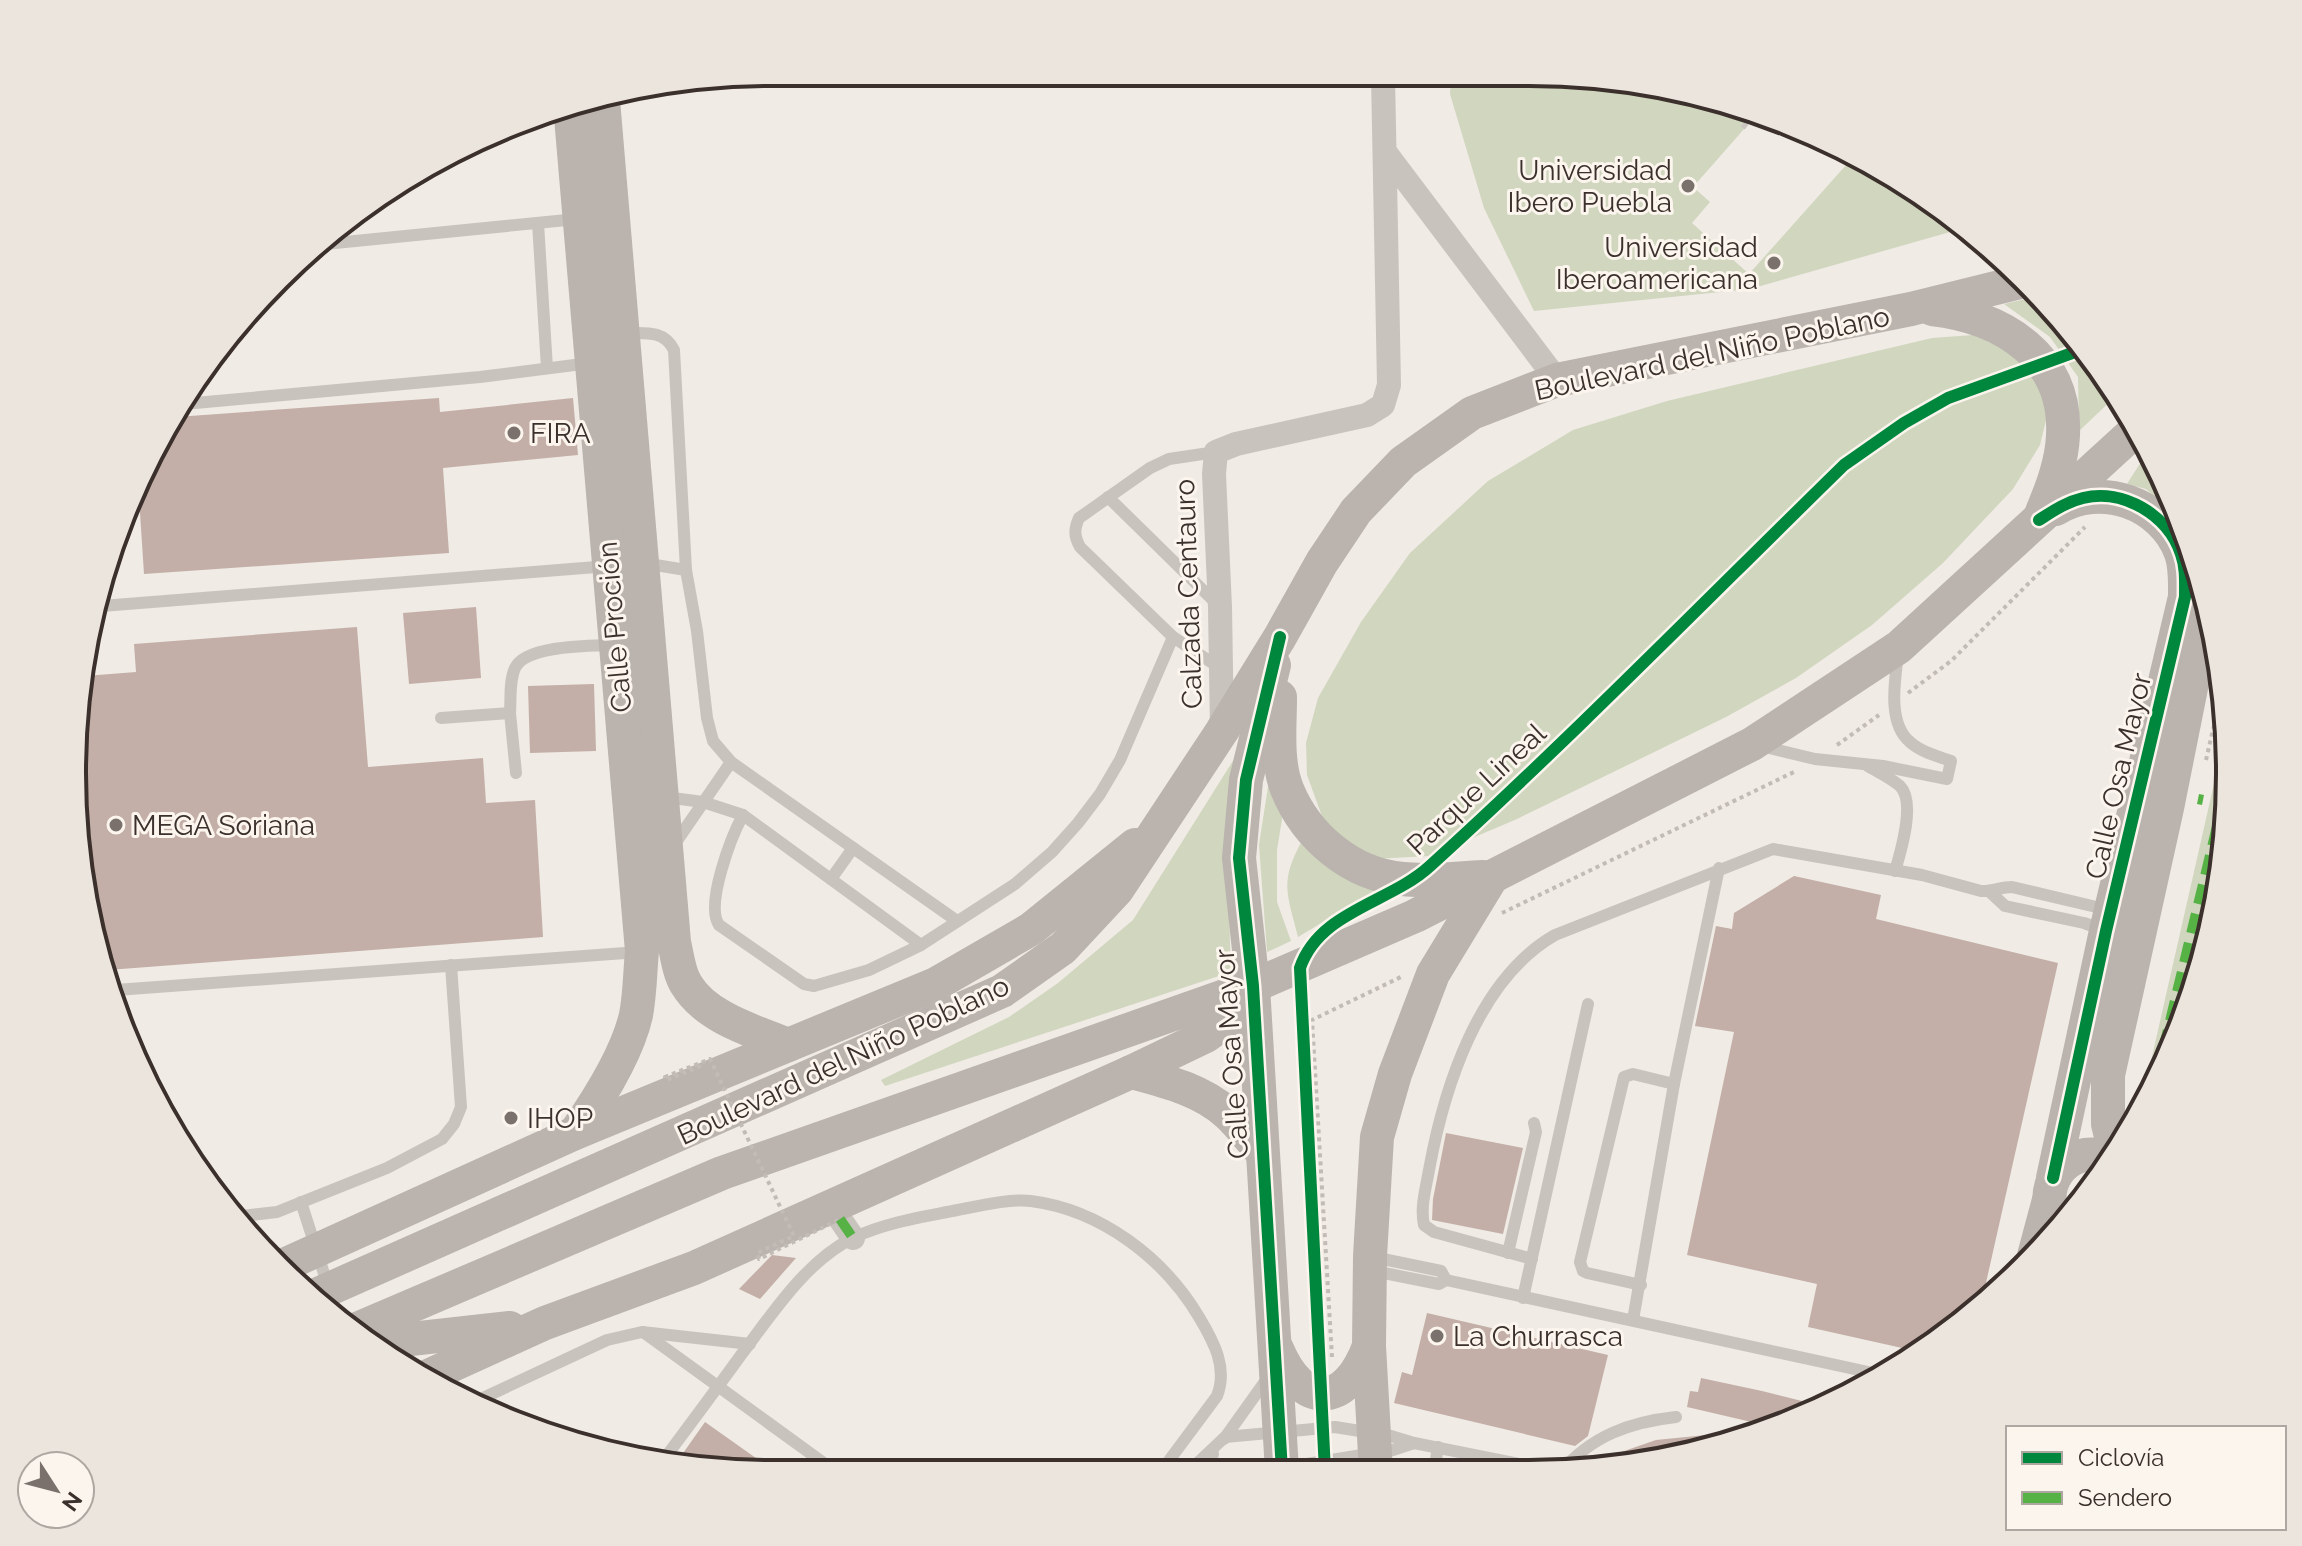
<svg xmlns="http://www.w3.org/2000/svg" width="2302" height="1546" viewBox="0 0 2302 1546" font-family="Raleway,sans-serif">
	<rect width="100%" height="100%" fill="#f0ebe5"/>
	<g fill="#d1d6bf">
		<polygon points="1451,77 1621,78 1748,116 1752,120 1693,187 1710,202 1692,223 1749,274 1855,155 1964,228 1750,289 1534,311 1484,208 1450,94"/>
		<polygon points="2038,296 2085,347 2116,396 2079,431 2078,377 2050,337 2004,304"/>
		<polygon points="1973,335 2004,348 2032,375 2041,389 2047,416 2040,445 2013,489 1943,563 1872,625 1796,678 1726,717 1517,819 1430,856 1373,859 1350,847 1323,819 1307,775 1306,743 1318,698 1361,622 1410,553 1488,481 1573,430 1667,401 1932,338"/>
		<polygon points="2151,453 2178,518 2146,489 2127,484 2139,465"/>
		<polygon points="2228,722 2224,865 2193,999 2146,1101 2146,1083"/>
		<polygon points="1241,748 1228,883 1231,972 885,1086 881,1080 1009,1017 1058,983 1133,920"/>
		<polygon points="1271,767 1284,807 1277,850 1277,902 1291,941 1267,952 1259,845"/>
		<path d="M1303 839 1381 887 1298 937C1287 892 1279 882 1303 839Z"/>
	</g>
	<g fill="#c3afa7">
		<polygon points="439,398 440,412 573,398 578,455 443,468 449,553 144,574 138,482 176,417"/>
		<polygon points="476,607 481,678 409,684 403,613"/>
		<polygon points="357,627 368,767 483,758 486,803 535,800 543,937 108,970 86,910 74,727 85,676 136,672 134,644"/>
		<polygon points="594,684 596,751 530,753 528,686"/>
		<polygon points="1794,876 1881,895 1876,919 2058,963 1981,1305 1955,1329 1920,1352 1808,1327 1817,1284 1687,1255 1734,1032 1695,1026 1716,926 1732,929 1734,913"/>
		<polygon points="1446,1133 1523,1148 1503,1234 1432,1220 1433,1199"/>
		<polygon points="772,1255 796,1258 760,1299 739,1289"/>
		<polygon points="1427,1313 1608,1355 1588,1436 1575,1446 1394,1403 1402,1372 1412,1375"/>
		<polygon points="1701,1378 1762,1391 1826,1407 1773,1427 1687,1407 1690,1391 1698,1392"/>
		<polygon points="705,1422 770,1468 681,1468 674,1466"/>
		<polygon points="1746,1431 1747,1436 1710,1450 1603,1468 1601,1459 1656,1440"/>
	</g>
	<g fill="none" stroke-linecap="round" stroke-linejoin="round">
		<polyline stroke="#ccc6c0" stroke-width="24" stroke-dasharray="24 12" stroke-linecap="butt" points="1748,117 1752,120"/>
		<g stroke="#c2bbb6" stroke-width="4" stroke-dasharray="4 4" stroke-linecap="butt">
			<polyline points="1908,693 1951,661 2085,527"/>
			<polyline points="1837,745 1879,715"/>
			<polyline points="2206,760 2222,691"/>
			<polyline points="1502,913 1796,771"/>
			<polyline points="1332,1357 1312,1020 1403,976"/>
		</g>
		<g stroke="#c9c3be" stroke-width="12">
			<polyline points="538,223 547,368"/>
			<polyline points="325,244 577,219"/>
			<path d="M626 333C646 333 664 330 674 350L686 570 697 631 707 718 713 741 731 762 957 921"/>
			<polyline points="184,404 480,377 590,363"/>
			<path d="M1216 452 1169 459 1150 468 1079 518C1074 529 1074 536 1080 547L1173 637 1220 668"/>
			<polyline points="1108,497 1218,605"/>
			<polyline points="643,563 686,570"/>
			<polyline points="102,606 609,566"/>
			<polyline points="510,713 516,773"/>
			<path d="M441 718 510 713C511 699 509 681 515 668 526 645 590 646 613 645"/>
			<path d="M1761 746 1815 759 1883 766 1947 779 1951 761C1937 756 1921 752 1910 742 1887 723 1895 680 1898 654"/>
			<path d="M1868 766C1878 772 1891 778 1900 786 1916 802 1901 851 1895 871"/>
			<polyline points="665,797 703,802 743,815 921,945"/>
			<path d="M743 815C731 837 705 905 719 925L804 984 814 986 869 970 921 945 1015 884 1052 852 1078 823 1100 794 1120 760 1173 637"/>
			<polyline points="674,845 731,762"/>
			<polyline points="831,879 853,848"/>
			<polyline points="1990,892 2005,906 2084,923 2106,931"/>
			<polyline points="116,990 639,952"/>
			<polyline points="301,1202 328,1286"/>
			<polyline points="242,1216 277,1212 387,1168 442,1139 454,1124 461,1107 451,965"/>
			<polyline points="1508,1253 1536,1132 1534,1123"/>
			<polyline points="1373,1257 1441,1271 1446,1280"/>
			<path d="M1532 1259 1434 1232 1424 1225C1420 1207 1426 1188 1429 1170 1444 1088 1478 979 1555 935L1773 849 1922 875 1981 891C1992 892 2000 887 2012 887L2109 910"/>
			<polyline points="1374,1271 1439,1284 1446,1280 1882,1375"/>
			<polyline points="1641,1285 1587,1273 1583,1271 1580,1262 1624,1077 1633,1074 1674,1084"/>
			<polyline points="1523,1298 1588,1004"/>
			<polyline points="1633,1320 1674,1084 1719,868"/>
			<polyline points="643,1332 832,1469"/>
			<polyline points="470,1404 607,1340 642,1332 750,1344"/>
			<polyline points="1224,1439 1269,1376"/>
			<path d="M662 1462C688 1427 715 1391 741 1355 772 1314 806 1261 853 1238 882 1224 916 1218 947 1212 971 1208 1007 1198 1031 1201 1101 1210 1164 1258 1199 1317 1214 1342 1228 1368 1217 1396L1162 1470"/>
			<polyline points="1189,1471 1225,1437 1335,1427 1391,1436 1414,1443 1560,1472"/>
			<polyline points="1200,1471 1213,1454"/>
			<polyline points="1262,1471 1393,1450 1414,1443"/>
			<polyline points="1434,1472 1438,1447"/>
			<path d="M1561 1472C1591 1436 1630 1422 1676 1417"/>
		</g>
		<g stroke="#c9c3be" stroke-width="24">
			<polyline points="1385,152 1557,380"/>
			<polyline points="1222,731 1220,607 1214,474 1216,452 1236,444 1367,415 1383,405 1389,385 1383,76"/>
			<polyline points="840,1219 853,1238"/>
		</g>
		<g stroke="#bab3ae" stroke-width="34">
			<path d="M603 100 674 942C677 955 679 973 686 984 706 1018 754 1031 788 1045"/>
			<path d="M570 105 642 951C640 972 640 994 636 1015 627 1055 598 1100 575 1133"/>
			<path d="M1932 309C2002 317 2067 356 2063 435 2062 462 2052 488 2042 512"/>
			<polyline points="1274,665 1246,780 1239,858 1253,986 1282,1471"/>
			<path d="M1280 697C1280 727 1276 761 1287 789 1306 836 1351 875 1403 879 1429 882 1457 878 1483 877"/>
			<path d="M1131 1072C1165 1081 1202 1090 1228 1114 1240 1125 1250 1139 1261 1151"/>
			<polyline points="2115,1153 2108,1124 2108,1075 2167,808 2208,603"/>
			<path d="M2053 1178 2106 931 2185 597C2185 582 2186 567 2181 553 2163 503 2100 481 2056 509"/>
			<path d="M2060 1229C2031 1191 2066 1139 2111 1159"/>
			<polyline points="2034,1256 2049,1200"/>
			<polyline points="282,1266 575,1133 936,984 1031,929 1135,845"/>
			<polyline points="309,1298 1002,991 1063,948 1117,890 1222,731 1280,637 1322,562 1356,511 1403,462 1472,413 1557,380 1911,309 2024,281"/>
			<polyline points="355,1330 722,1173 1253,986 1415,916 1752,744 1899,647 2137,429"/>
			<polyline points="375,1343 510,1328"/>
			<path d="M1277 1349C1302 1409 1346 1409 1369 1346"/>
			<polyline points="426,1377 545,1323 694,1268 1131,1072 1206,1036 1230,1019 1253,986"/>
			<polyline points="1376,1472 1369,1346 1370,1256 1377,1137 1395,1074 1433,974 1492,877"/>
		</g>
		<polyline stroke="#c2bbb6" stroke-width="4" stroke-dasharray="4 4" stroke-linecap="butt" points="701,1066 667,1080 665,1077 710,1059 794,1236 757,1253 759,1259 840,1219"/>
		<g stroke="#57b246" stroke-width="10" stroke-dasharray="20 10" stroke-linecap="butt">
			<polyline points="1748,117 1752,120"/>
			<polyline points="2198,799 2203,800"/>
			<polyline points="2156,1079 2227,785"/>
			<polyline points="840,1219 853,1238"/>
		</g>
		<g stroke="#fbf5ee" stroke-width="17">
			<g id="cycleway">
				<path d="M2039 520C2053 511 2066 502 2083 498 2123 488 2168 515 2181 554 2186 568 2185 582 2185 597L2106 931 2053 1178"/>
				<polyline points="1280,637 1246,780 1239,858 1253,986 1282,1471"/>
				<path d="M1325 1471 1300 968C1319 911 1390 903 1430 866 1572 737 1707 599 1844 465L1904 423 1948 398 2086 348"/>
			</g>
		</g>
		<use href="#cycleway" stroke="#00873e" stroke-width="12"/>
	</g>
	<g fill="#7a716c" stroke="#fbf5ee" stroke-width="3">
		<circle cx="1688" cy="186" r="8"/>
		<circle cx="1774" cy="263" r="8"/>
		<circle cx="514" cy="433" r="8"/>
		<circle cx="116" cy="825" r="8"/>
		<circle cx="511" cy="1118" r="8"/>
		<circle cx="1437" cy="1336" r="8"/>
	</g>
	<g text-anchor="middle" stroke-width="6" stroke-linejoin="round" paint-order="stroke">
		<g font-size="28" fill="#3b302b" stroke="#fbf5ee" text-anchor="start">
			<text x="1672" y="180" text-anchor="end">Universidad<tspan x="1672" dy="32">Ibero Puebla</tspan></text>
			<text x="1758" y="257" text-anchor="end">Universidad<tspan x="1758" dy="32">Iberoamericana</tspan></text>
			<text x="530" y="443">FIRA</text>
			<text x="132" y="835">MEGA Soriana</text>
			<text x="527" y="1128">IHOP</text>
			<text x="1453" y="1346">La Churrasca</text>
		</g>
		<g font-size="28" fill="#3b302b" stroke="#fbf5ee">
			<text transform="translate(1712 353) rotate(-12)" y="10">Boulevard del Niño Poblano</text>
			<text transform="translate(1188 594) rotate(-92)" y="10">Calzada Centauro</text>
			<text transform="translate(614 627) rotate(-95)" y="10">Calle Proción</text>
			<text transform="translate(2118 776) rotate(-77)" y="10">Calle Osa Mayor</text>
			<text transform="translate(1476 789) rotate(-43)" y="10">Parque Lineal</text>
			<text transform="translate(1231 1054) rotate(-94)" y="10">Calle Osa Mayor</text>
			<text transform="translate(843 1060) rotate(-25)" y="10">Boulevard del Niño Poblano</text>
		</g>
	</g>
	<path d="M0 0H2302V1546H0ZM773 86H1529A687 687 0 0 1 2216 773V773A687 687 0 0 1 1529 1460H773A687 687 0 0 1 86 773V773A687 687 0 0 1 773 86Z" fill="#ece5de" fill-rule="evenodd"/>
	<path fill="none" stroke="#3b302b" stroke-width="4" d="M773 86H1529A687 687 0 0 1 2216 773V773A687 687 0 0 1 1529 1460H773A687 687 0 0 1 86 773V773A687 687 0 0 1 773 86Z"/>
	<rect x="2006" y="1426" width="280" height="104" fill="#fbf5ee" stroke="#aea6a0" stroke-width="2"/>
	<rect x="2022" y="1452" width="40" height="12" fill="#00873e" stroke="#aea6a0" stroke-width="2"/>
	<text x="2078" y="1466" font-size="24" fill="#3b302b">Ciclovía</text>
	<rect x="2022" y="1492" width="40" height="12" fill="#57b246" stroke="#aea6a0" stroke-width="2"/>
	<text x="2078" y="1506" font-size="24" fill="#3b302b">Sendero</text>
	<g transform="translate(56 1490) rotate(126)"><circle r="38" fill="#fbf5ee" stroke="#aea6a0" stroke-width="2"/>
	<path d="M0-6L14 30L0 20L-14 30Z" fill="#7a716c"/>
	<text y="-12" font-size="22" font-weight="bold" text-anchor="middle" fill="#3b302b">N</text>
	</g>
</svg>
